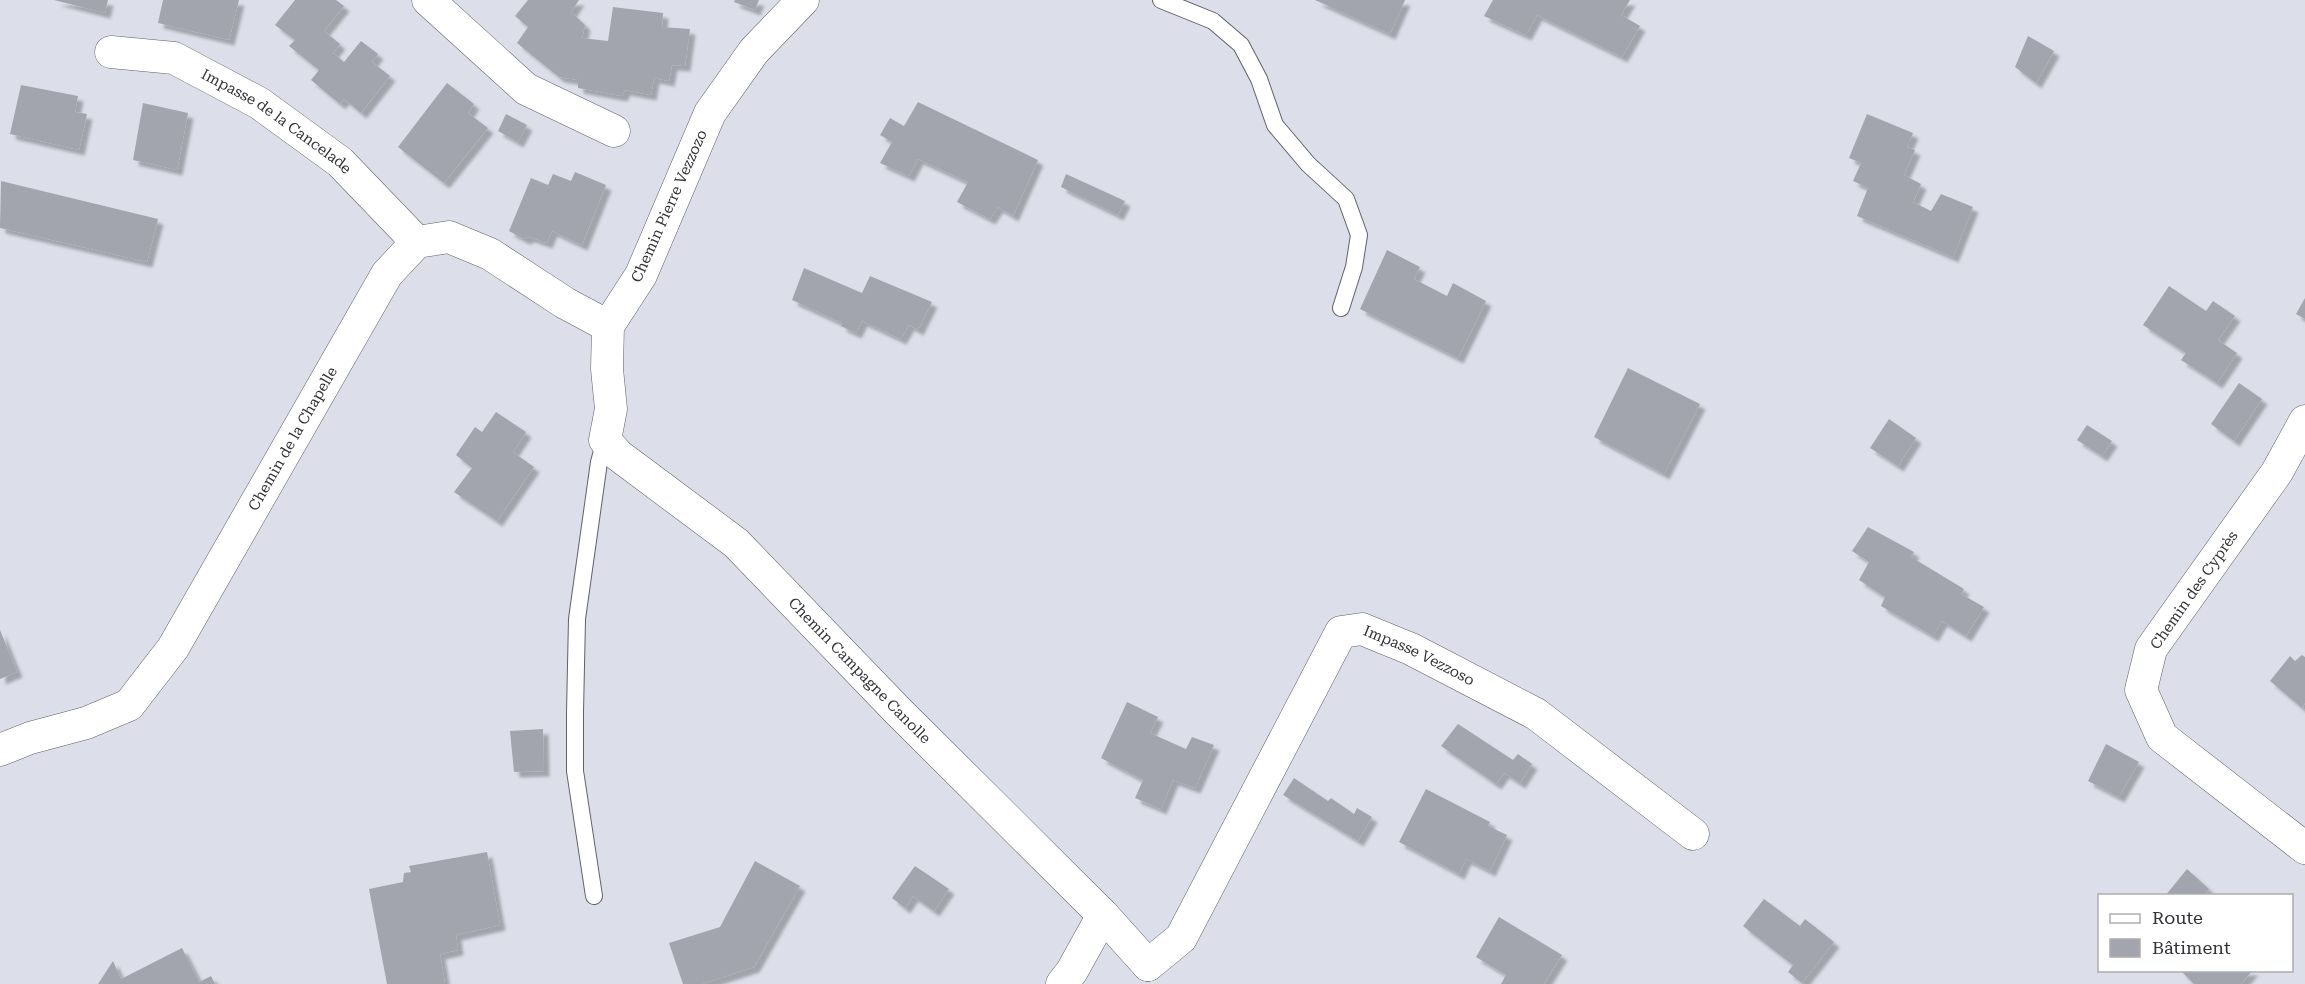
<svg xmlns="http://www.w3.org/2000/svg" width="2305" height="984" viewBox="0 0 2305 984" font-family="'Roboto Serif',serif">
	<defs>
		<filter id="shadow"><feDropShadow dx="5.5" dy="5.5" stdDeviation="1.5" flood-color="#0004"/></filter>
	</defs>
	<rect width="100%" height="100%" fill="#dcdfe9"/>
	<g fill="#a2a5ae" filter="url(#shadow)">
		<polygon points="54,0 108,0 105,13"/>
		<polygon points="163,0 239,0 229,40 158,23"/>
		<polygon points="295,0 336,0 344,6 324,31 340,44 333,53 344,62 361,41 378,54 372,62 390,76 361,113 344,99 340,104 311,80 319,70 289,46 295,40 275,25"/>
		<polygon points="528,0 579,0 571,12 585,25 582,38 608,41 613,7 663,13 662,27 690,29 685,66 672,65 669,81 654,78 651,95 625,90 622,96 578,88 578,80 559,77 517,43 528,27 515,16"/>
		<polygon points="735,0 759,0 755,10 734,2"/>
		<polygon points="1315,0 1405,0 1390,34"/>
		<polygon points="1493,0 1630,0 1621,15 1640,26 1622,57 1537,15 1526,35 1484,16"/>
		<polygon points="2028,36 2054,51 2036,83 2015,67"/>
		<polygon points="447,83 474,104 468,113 488,128 444,183 398,147"/>
		<polygon points="21,85 78,96 75,112 87,114 79,150 10,134"/>
		<polygon points="918,102 1038,160 1013,216 998,207 990,219 957,202 968,182 918,159 909,176 880,163 892,142 880,135 890,118 904,126"/>
		<polygon points="143,103 188,113 177,170 133,160"/>
		<polygon points="506,114 527,125 518,142 498,131"/>
		<polygon points="1867,114 1913,133 1907,147 1915,150 1904,175 1921,184 1913,202 1931,211 1941,194 1973,207 1953,257 1857,216 1868,188 1853,181 1861,163 1849,158"/>
		<polygon points="575,172 606,185 582,245 552,231 547,243 530,237 524,239 509,231 531,178 548,185 553,174 571,181"/>
		<polygon points="1066,174 1125,201 1118,215 1061,187"/>
		<polygon points="1,181 158,219 147,262 0,228"/>
		<polygon points="1387,250 1420,267 1414,279 1447,296 1453,283 1486,301 1458,358 1360,309"/>
		<polygon points="804,268 862,293 870,276 932,302 918,330 909,325 901,339 862,321 856,333 841,326 842,323 792,300"/>
		<polygon points="2169,286 2206,311 2213,301 2235,316 2218,340 2237,353 2217,383 2181,360 2186,353 2143,325"/>
		<polygon points="2305,298 2305,319 2296,314"/>
		<polygon points="1628,368 1700,404 1664,474 1594,437"/>
		<polygon points="2239,383 2262,399 2234,441 2211,424"/>
		<polygon points="496,412 526,432 513,452 534,467 497,521 454,492 472,468 456,455 475,427 482,432"/>
		<polygon points="1889,419 1916,438 1898,466 1870,448"/>
		<polygon points="2087,425 2112,441 2102,456 2077,440"/>
		<polygon points="1868,527 1914,552 1911,557 1964,589 1961,594 1984,607 1966,636 1942,621 1933,636 1881,606 1885,597 1859,580 1869,562 1852,551"/>
		<polygon points="0,630 17,672 0,679"/>
		<polygon points="2302,655 2305,657 2305,703 2302,708 2270,681 2290,656 2295,661"/>
		<polygon points="1127,702 1158,717 1150,733 1186,749 1192,737 1214,745 1195,788 1173,780 1161,809 1135,798 1143,780 1101,758"/>
		<polygon points="1458,724 1513,760 1518,754 1532,764 1520,783 1504,773 1496,784 1441,746"/>
		<polygon points="543,729 544,771 514,772 510,731"/>
		<polygon points="2106,744 2139,762 2119,797 2088,781"/>
		<polygon points="1294,778 1328,801 1331,798 1354,814 1357,808 1372,817 1358,841 1283,795"/>
		<polygon points="1426,789 1490,822 1488,826 1507,835 1490,871 1466,859 1459,874 1399,842"/>
		<polygon points="487,852 500,925 456,935 458,950 440,954 445,984 387,984 369,889 403,882 404,873 411,872 409,866"/>
		<polygon points="755,861 800,886 754,967 702,984 683,984 669,943 720,927"/>
		<polygon points="915,866 949,889 934,911 913,896 905,908 892,898"/>
		<polygon points="2187,869 2209,889 2203,896 2165,896"/>
		<polygon points="1764,899 1800,926 1805,919 1834,942 1802,983 1788,972 1793,965 1743,926"/>
		<polygon points="1499,917 1562,955 1544,984 1501,984 1506,975 1476,957"/>
		<polygon points="182,948 199,982 211,976 215,984 98,984 113,961 121,979"/>
		<polygon points="2180,970 2253,970 2241,984 2194,984"/>
	</g>
	<g fill="none" stroke-linecap="round" stroke-linejoin="round">
		<g stroke="#5e6169" stroke-width="18">
			<g id="service">
				<polyline points="1161,0 1213,21 1241,45 1259,79 1275,125 1308,164 1346,199 1359,235 1354,267 1341,308"/>
				<polyline points="594,896 575,771 575,712 577,619 599,462 605,440"/>
			</g>
		</g>
		<g stroke="#5e6169" stroke-width="33">
			<g id="minor">
				<polyline points="428,0 526,89 614,131"/>
				<path id="s1" d="M803 0 754 51 710 113 641 275 608 326 607 369 611 409 605 440 618 455 736 543 897 710 1103 915 1148 965"/>
				<path id="s2" d="M111 52 174 58 259 103 340 162 417 242"/>
				<polyline points="2305,421 2277,472 2151,649 2141,690 2162,737 2305,848"/>
				<path id="s3" d="M0 750 30 738 86 723 129 705 173 648 387 274 417 242 449 237 490 254 565 303 608 326"/>
				<path id="s4" d="M1148 965 1181 938 1341 632 1362 629 1411 649 1536 714 1693 834"/>
				<polyline points="1062,984 1072,971 1103,915"/>
			</g>
		</g>
		<use href="#service" stroke="#fff" stroke-width="16"/>
		<use href="#minor" stroke="#fff" stroke-width="32"/>
	</g>
	<g text-anchor="middle" stroke-width="4.5" stroke-linejoin="round" paint-order="stroke">
		<g font-size="15" fill="#313236" stroke="#fff">
			<text dy="5" stroke="none"><textPath href="#s2" startOffset="184">Impasse de la Cancelade</textPath></text>
			<text transform="translate(669 206) rotate(-66)" y="5">Chemin Pierre Vezzozo</text>
			<text dy="5" stroke="none"><textPath href="#s3" startOffset="450">Chemin de la Chapelle</textPath></text>
			<text transform="translate(2194 590) rotate(-55)" y="5">Chemin des Cyprès</text>
			<text dy="5" stroke="none"><textPath href="#s4" startOffset="472">Impasse Vezzoso</textPath></text>
			<text dy="5" stroke="none"><textPath href="#s1" startOffset="843">Chemin Campagne Canolle</textPath></text>
		</g>
	</g>
	<rect x="2098" y="894" width="195" height="78" fill="#ffffff" stroke="#adadaf" stroke-width="1.5"/>
	<rect x="2110" y="914" width="30" height="9" fill="#ffffff" stroke="#adadaf" stroke-width="1.5"/>
	<text x="2152" y="924" font-size="18" fill="#313236">Route</text>
	<rect x="2110" y="939" width="30" height="18" fill="#a2a5ae" stroke="#adadaf" stroke-width="1.5"/>
	<text x="2152" y="954" font-size="18" fill="#313236">Bâtiment</text>
</svg>
